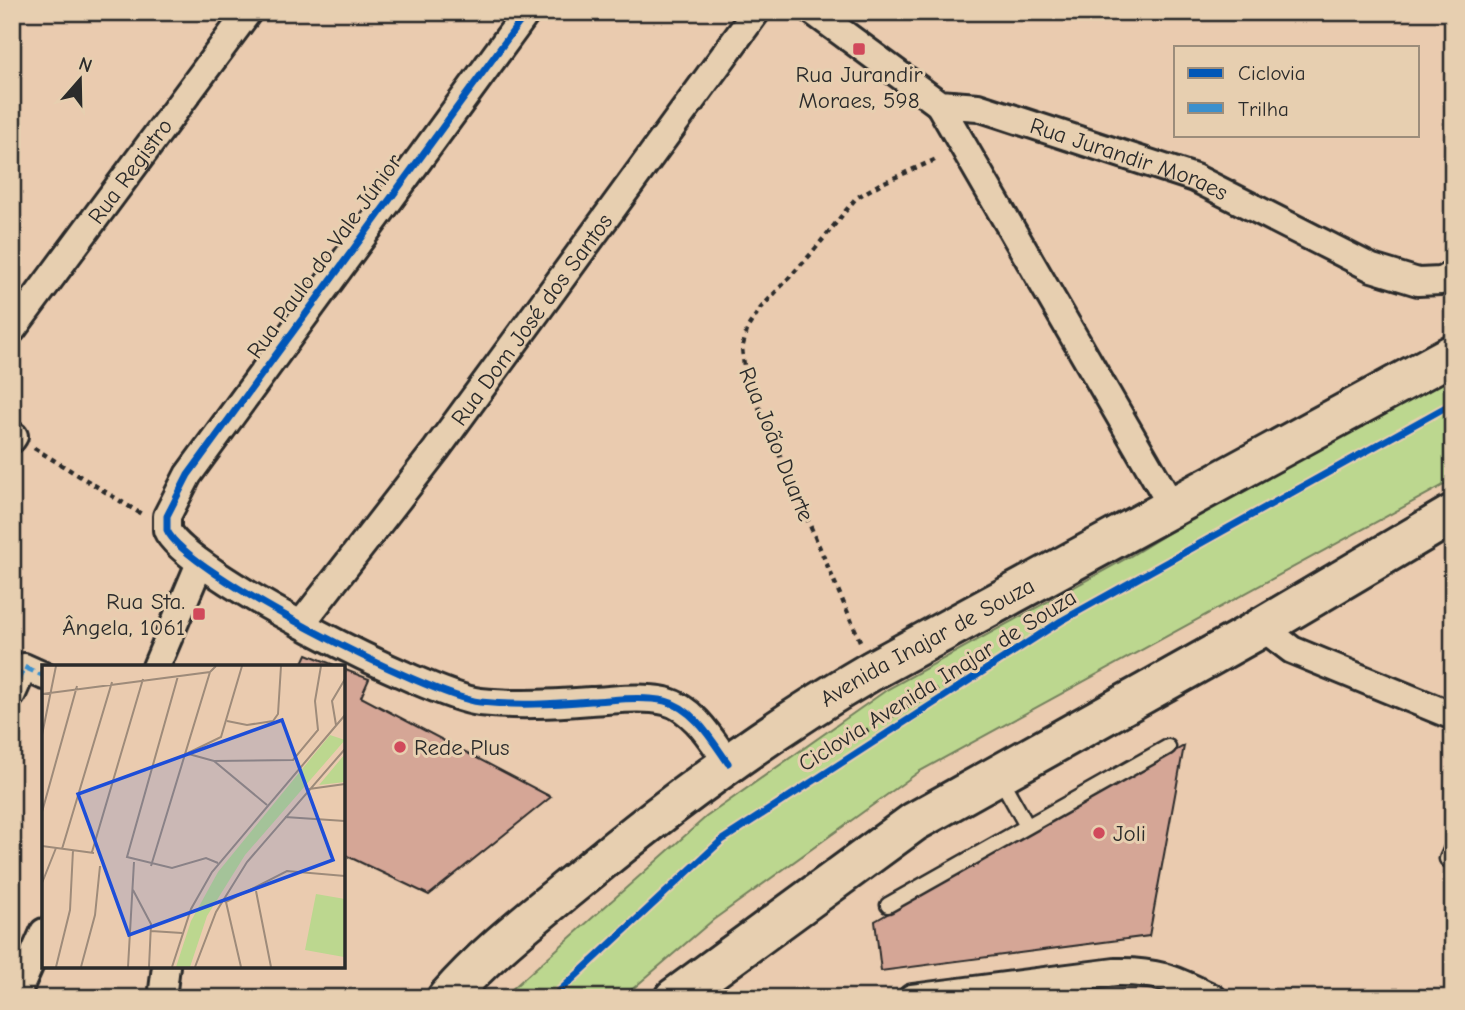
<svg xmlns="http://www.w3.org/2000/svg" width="1465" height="1010" viewBox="0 0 1465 1010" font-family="'Comic Neue',sans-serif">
	<rect width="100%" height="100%" fill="#eacbaf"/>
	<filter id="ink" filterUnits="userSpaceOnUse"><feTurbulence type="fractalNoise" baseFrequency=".0143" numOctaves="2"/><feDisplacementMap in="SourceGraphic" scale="14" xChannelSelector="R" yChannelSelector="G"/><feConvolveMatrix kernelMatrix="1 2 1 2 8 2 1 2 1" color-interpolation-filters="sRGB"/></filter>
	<g filter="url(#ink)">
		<polygon fill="#bcd78f" stroke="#74815d" stroke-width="2" points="1453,359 1453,480 920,771 713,920 622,998 502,998 706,817 888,689 1129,557"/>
		<g fill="#d5a696" stroke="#2b2b2b" stroke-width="2">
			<polygon points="307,654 324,661 339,667 301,667"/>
			<polygon points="343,669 369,679 361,697 551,797 429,895 343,854"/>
			<polygon points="1184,746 1149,936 881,971 875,921"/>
		</g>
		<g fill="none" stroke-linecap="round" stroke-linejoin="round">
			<g stroke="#2b2b2b" stroke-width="19">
				<g id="lane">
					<polyline points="999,776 1027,826"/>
					<polyline points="1447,859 1453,846"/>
					<polyline points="888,905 1168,747"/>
				</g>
			</g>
			<g stroke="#2b2b2b" stroke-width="32">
				<g id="street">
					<path d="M527 12 188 475 167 516V530C184 572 429 696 480 702 517 706 553 704 591 701 615 700 641 696 665 701 694 708 713 742 728 763"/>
					<path id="s1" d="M814 12 939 104 978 107 1195 178 1372 268 1418 282 1441 281 1453 274"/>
					<polyline points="939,104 1173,508"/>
					<path id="s2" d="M12 330 248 12"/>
					<polyline points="12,439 14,436"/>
					<path id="s3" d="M301 624 436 450 756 12"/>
					<polyline points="1262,627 1292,650 1453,716"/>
					<polyline points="156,667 200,563"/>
					<polyline points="12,694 24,667 44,676"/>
					<polyline points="15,998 44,932"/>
					<polyline points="162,998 166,966"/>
					<path d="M912 998 1115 972C1159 971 1175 980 1213 998"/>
				</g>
			</g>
			<g stroke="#2b2b2b" stroke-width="44">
				<g id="primary">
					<path id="s4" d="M447 998C485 954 533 917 578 880 671 803 768 731 873 670L1453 354"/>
					<polyline points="674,998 914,822 1252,633 1453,514"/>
				</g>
			</g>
			<g stroke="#2b2b2b" stroke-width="4.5" stroke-dasharray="5 5" stroke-linecap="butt">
				<polyline points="34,448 143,515"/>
				<polyline points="860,641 745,375 742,348 748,327 760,309 811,254 856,198 880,184 939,158"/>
				<polyline points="864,732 975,667"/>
			</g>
			<use href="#lane" stroke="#e7cfb0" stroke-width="14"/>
			<use href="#street" stroke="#e7cfb0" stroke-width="26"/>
			<use href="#primary" stroke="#e7cfb0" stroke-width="38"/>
			<g stroke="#3b90cd" stroke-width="5" stroke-dasharray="10 5" stroke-linecap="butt">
				<polyline points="12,439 14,436"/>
				<polyline points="12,694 24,667 44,676"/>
			</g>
			<g stroke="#e7cfb0" stroke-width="11">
				<g id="cycleway">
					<path d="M527 12 188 475 167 516V530C184 572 429 696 480 702 517 706 553 704 591 701 615 700 641 696 665 701 694 708 713 742 728 763"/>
					<polyline points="552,998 722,840 1061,621 1453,403"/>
				</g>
			</g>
			<use href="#cycleway" stroke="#0057b8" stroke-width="7"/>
		</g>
	</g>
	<g fill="#d1495b" stroke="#e7cfb0" stroke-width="2.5">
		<rect x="852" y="42" width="14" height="14" rx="3.5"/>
		<rect x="192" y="607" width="14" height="14" rx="3.5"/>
		<circle cx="400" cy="747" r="7"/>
		<circle cx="1099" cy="833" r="7"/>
	</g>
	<g text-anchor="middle" stroke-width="6" stroke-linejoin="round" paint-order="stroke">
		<g font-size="23" fill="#2b2b2b" stroke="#e7cfb0" text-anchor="start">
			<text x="859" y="82" text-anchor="middle">Rua Jurandir<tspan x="859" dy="26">Moraes, 598</tspan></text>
			<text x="185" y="609" text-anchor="end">Rua Sta.<tspan x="185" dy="26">Ângela, 1061</tspan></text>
			<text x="414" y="755">Rede Plus</text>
			<text x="1113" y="841">Joli</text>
		</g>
		<g font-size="23" fill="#2b2b2b" stroke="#e7cfb0">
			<text dy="8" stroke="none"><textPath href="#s1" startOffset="354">Rua Jurandir Moraes</textPath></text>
			<text dy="8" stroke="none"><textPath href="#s2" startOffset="198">Rua Registro</textPath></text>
			<text transform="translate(324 256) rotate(-54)" y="8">Rua Paulo do Vale Júnior</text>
			<text dy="8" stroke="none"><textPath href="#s3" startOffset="382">Rua Dom José dos Santos</textPath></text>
			<text transform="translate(777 444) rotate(68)" y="8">Rua João Duarte</text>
			<text dy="8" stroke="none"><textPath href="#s4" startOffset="600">Avenida Inajar de Souza</textPath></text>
			<text transform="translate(937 680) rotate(-32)" y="8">Ciclovia Avenida Inajar de Souza</text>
		</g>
	</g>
	<g transform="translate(42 665)">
		<rect width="303" height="303" fill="#eacbaf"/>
		<path d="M288 70 303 75 203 190 165 251 148 302H134L149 256 176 207ZM303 89V117L277 120ZM274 229 303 234 302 292 263 285Z" fill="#bcd78f"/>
		<path fill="none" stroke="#9e8b7a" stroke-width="2" d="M136 11 85 192 130 203 164 193 176 198M0 29 168 7 174 1M185 56 205 60 231 56 236 49 239 1M294 60 290 36 303 14M0 70 14 1M143 88 172 96 251 95 276 65 273 36 279 1M146 88 179 72 200 1M172 96 225 140M267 124 303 119M0 147 35 21M243 152 303 156M0 181 52 188M20 184 70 17M50 187 101 14M109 201 168 7M0 218 14 183M91 225 109 259 107 302M214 226 229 302M180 235 184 237 245 206 303 211M184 237 199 302M109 266 140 268M14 302 28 245 31 185M39 302 53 250 58 201M86 302 92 197M130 302 149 244 170 207 303 50M153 302 174 247 205 197 303 84"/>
		<path fill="#1d4ed8" fill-opacity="0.15" stroke="#1d4ed8" stroke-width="3.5" d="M240 55 291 195 87 270 36 129Z"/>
		<rect width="303" height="303" fill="none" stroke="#2b2b2b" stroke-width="3.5"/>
	</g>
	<rect width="1465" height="1010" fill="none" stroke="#e7cfb0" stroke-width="42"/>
	<rect x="21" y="21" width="1423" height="968" fill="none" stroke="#2b2b2b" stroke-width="2.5" filter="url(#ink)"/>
	<rect x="1174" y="46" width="245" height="91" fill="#e7cfb0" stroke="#9c8d7b" stroke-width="2"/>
	<rect x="1188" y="68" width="35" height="10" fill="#0057b8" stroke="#9c8d7b" stroke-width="2"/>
	<text x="1238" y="80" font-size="21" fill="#2b2b2b">Ciclovia</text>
	<rect x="1188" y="103" width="35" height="10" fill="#3b90cd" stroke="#9c8d7b" stroke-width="2"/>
	<text x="1238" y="116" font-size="21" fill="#2b2b2b">Trilha</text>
	<g transform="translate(80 80) rotate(20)" stroke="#e7cfb0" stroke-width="5" paint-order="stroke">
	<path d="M0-5L12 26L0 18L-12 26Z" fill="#2b2b2b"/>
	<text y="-10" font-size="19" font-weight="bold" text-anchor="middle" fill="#2b2b2b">N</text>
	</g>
</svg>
